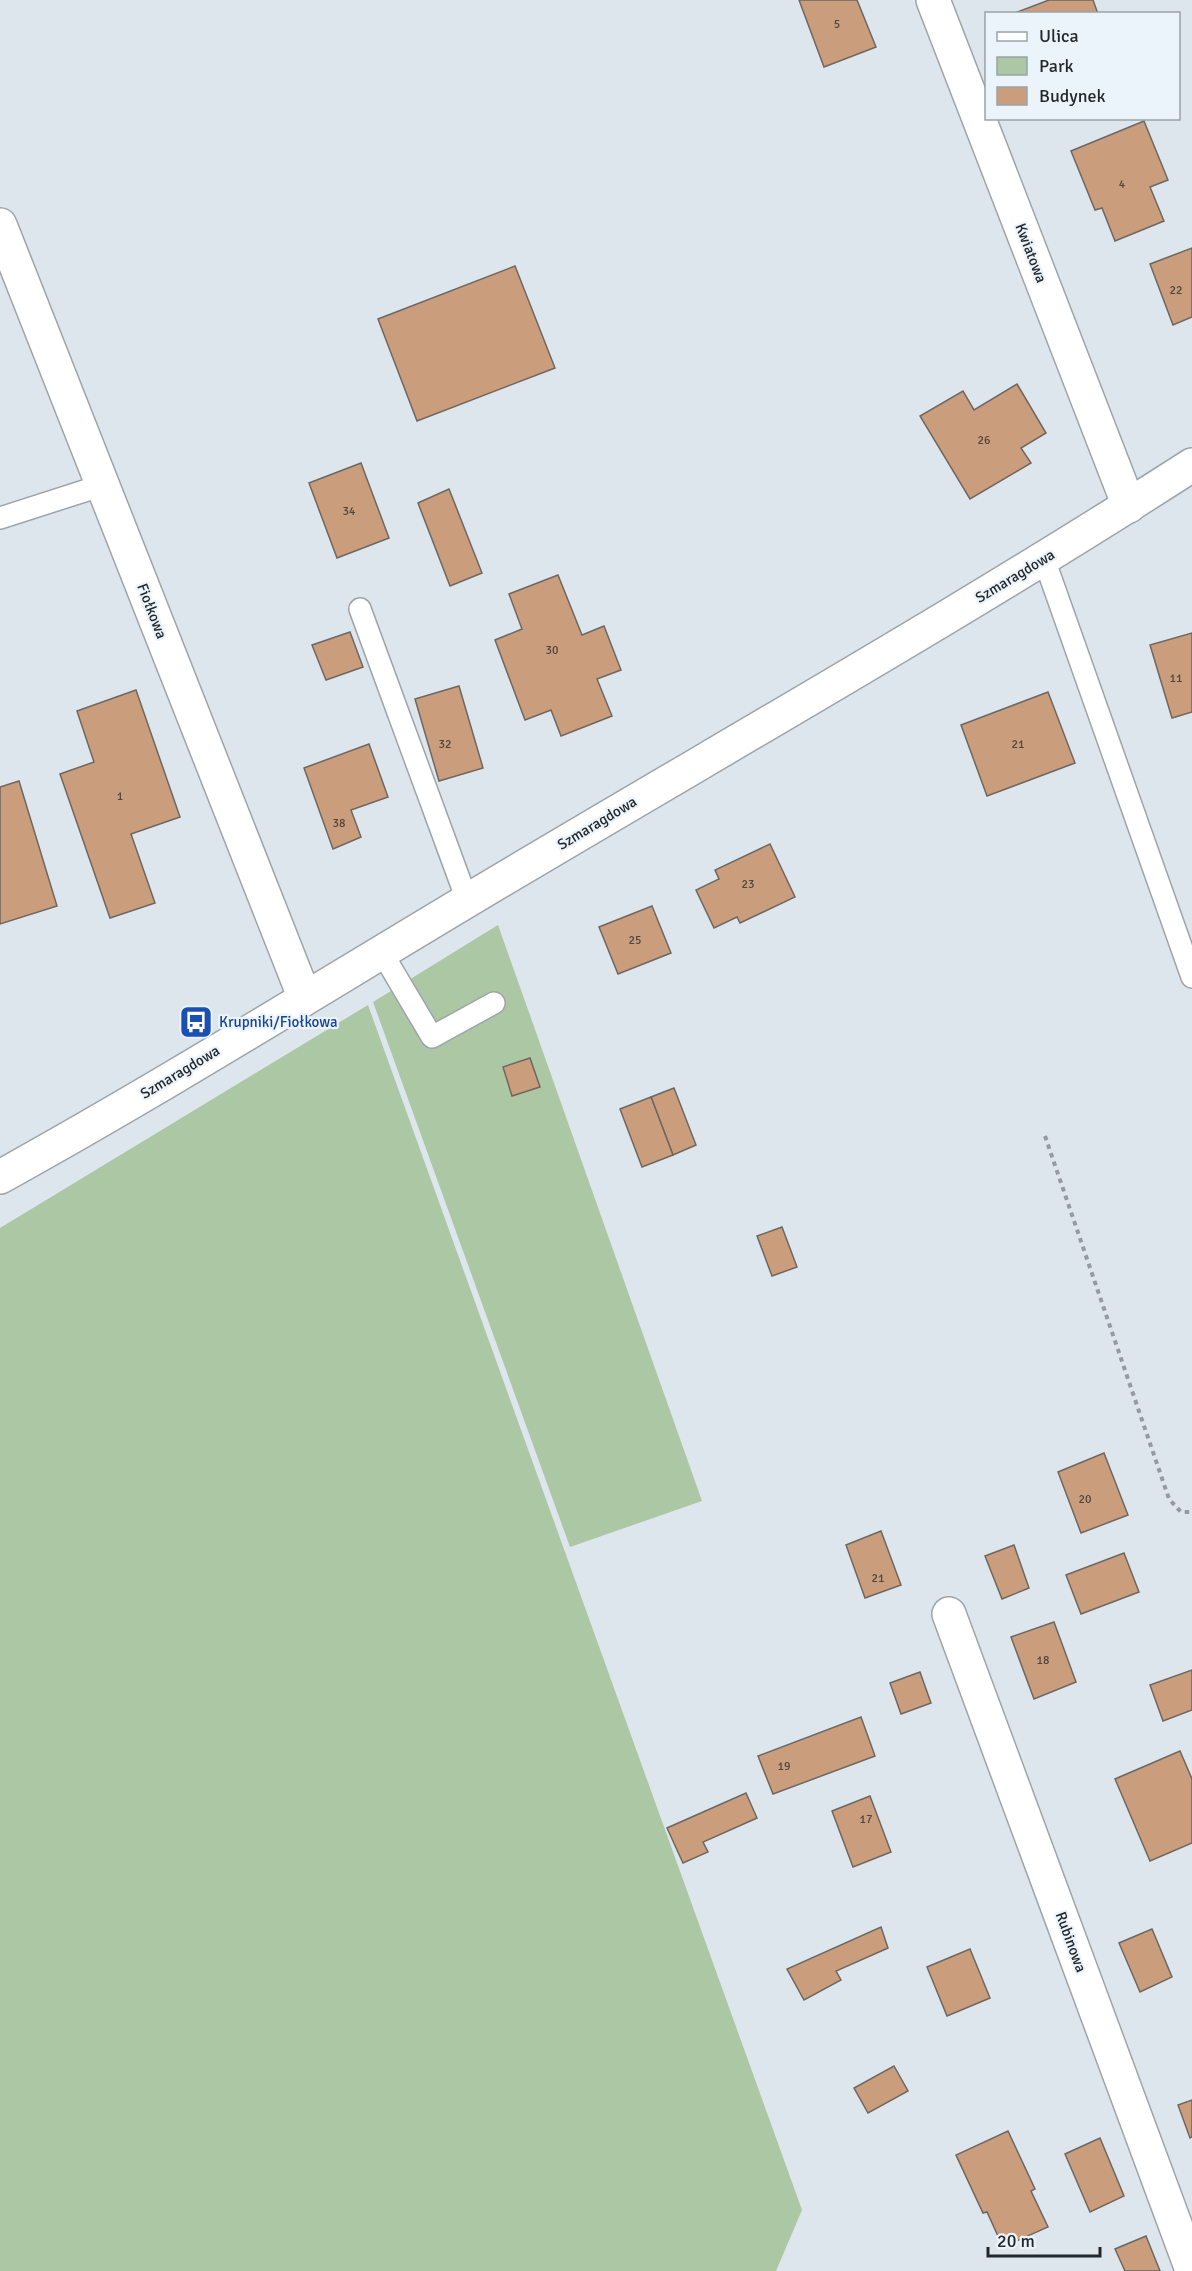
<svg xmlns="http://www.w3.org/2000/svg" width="1192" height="2271" viewBox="0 0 1192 2271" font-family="Signika,sans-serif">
	<rect width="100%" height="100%" fill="#dee6ed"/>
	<g fill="#abc7a3">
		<polygon points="498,925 702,1501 570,1547 373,1002"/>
		<polygon points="368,1005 802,2210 776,2271 0,2271 0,1228"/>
	</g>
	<g fill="#ca9e7c" stroke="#6e6761" stroke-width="1.5">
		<polygon points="799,0 857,0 876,47 824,67"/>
		<polygon points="1049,0 1093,0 1098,14 1012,14"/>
		<polygon points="1144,121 1168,180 1150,187 1164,221 1115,241 1102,208 1095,210 1071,151"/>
		<polygon points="1192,248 1192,317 1173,325 1150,264"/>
		<polygon points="515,266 555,368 417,421 378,319"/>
		<polygon points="1017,384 1046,433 1021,448 1031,463 970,499 920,416 963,391 974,410"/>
		<polygon points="361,463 389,538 337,558 309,483"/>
		<polygon points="449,489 482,573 450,586 418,503"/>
		<polygon points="558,575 582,635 604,626 621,670 597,679 612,716 561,736 551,710 525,720 495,640 522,629 509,594"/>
		<polygon points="350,632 363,667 326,680 312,645"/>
		<polygon points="1192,633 1192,712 1172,718 1150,645"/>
		<polygon points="459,686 483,768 439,781 415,699"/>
		<polygon points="136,690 180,817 131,834 155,903 110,918 60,774 94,762 77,711"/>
		<polygon points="1048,692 1075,763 987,796 961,725"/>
		<polygon points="369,744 388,797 351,810 361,837 333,849 304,768"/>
		<polygon points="19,781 57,906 0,924 0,787"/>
		<polygon points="770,844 795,897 740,923 737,917 714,928 696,890 719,879 715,870"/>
		<polygon points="652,906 671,953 618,974 599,927"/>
		<polygon points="530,1058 540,1087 512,1096 503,1067"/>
		<polygon points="674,1088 696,1145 673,1155 651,1097"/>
		<polygon points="651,1097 673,1155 642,1167 620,1109"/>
		<polygon points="782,1227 797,1267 772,1276 757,1236"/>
		<polygon points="1104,1453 1128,1515 1081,1533 1058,1472"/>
		<polygon points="881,1531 901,1585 865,1598 846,1545"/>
		<polygon points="1014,1545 1029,1588 1002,1599 985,1556"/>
		<polygon points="1124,1553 1139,1592 1081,1614 1066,1575"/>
		<polygon points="1054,1622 1076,1682 1034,1699 1011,1637"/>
		<polygon points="1192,1670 1192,1710 1163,1721 1150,1685"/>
		<polygon points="920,1672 931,1703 901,1714 890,1683"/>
		<polygon points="861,1717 875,1756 773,1794 758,1756"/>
		<polygon points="1180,1751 1192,1779 1192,1843 1150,1861 1115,1779"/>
		<polygon points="746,1793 757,1818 703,1842 708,1852 683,1863 667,1828"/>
		<polygon points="870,1796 891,1852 853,1867 832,1811"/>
		<polygon points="881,1927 888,1948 836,1971 841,1980 804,2000 787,1969"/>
		<polygon points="1152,1929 1172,1977 1140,1992 1119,1943"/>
		<polygon points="970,1949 990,1998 947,2016 927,1967"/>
		<polygon points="894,2066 908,2091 868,2113 854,2088"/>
		<polygon points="1192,2100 1192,2137 1190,2138 1178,2105"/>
		<polygon points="1008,2131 1035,2189 1031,2191 1048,2227 1003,2247 987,2212 983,2213 956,2155"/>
		<polygon points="1100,2138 1124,2196 1090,2212 1065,2154"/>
		<polygon points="1146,2236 1160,2271 1125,2271 1115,2249"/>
	</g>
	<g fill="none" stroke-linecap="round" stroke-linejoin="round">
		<g stroke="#9da5ab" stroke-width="24">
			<g id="service">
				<polyline points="0,518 103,485"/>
				<polyline points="1044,559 1192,977"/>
				<polyline points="360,609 467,900"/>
				<polyline points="381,951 432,1037 494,1003"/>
			</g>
		</g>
		<g stroke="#9da5ab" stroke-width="36">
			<g id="minor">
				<polyline points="933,0 1129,506"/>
				<polyline points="0,225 304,996"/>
				<polyline points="949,1614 1192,2270"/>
			</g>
		</g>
		<g stroke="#9da5ab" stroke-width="36">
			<path id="tertiary" d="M0 1177C177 1079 348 971 522 868 746 735 973 606 1192 465"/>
		</g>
		<polyline stroke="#949aa0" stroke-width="4" stroke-dasharray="4.5 4.5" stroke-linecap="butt" points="1045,1136 1169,1499 1181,1512 1192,1512"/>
		<use href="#service" stroke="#fff" stroke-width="21"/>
		<use href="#minor" stroke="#fff" stroke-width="33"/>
		<use href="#tertiary" stroke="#fff" stroke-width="33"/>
	</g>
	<defs>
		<g id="bus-square" transform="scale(1.725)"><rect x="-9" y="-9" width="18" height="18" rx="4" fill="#1a4fb4" stroke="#ebf4fb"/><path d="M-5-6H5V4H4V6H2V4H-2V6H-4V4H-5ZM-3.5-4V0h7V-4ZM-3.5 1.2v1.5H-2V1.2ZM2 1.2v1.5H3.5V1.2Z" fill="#fff"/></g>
	</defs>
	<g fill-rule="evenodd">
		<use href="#bus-square" x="196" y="1022"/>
	</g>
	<g text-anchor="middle" stroke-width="4.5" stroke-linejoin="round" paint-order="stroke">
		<g font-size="12" fill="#4e453e">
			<text x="837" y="28">5</text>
			<text x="1122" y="188">4</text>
			<text x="1176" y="294">22</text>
			<text x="984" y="444">26</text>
			<text x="349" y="515">34</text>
			<text x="552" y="654">30</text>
			<text x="1176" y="682">11</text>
			<text x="445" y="748">32</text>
			<text x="1018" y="748">21</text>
			<text x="120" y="800">1</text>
			<text x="339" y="827">38</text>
			<text x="748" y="888">23</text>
			<text x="635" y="944">25</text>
			<text x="1085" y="1503">20</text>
			<text x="878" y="1582">21</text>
			<text x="1043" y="1664">18</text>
			<text x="784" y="1770">19</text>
			<text x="866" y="1823">17</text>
		</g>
		<g font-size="15" fill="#242729" stroke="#ebf4fb">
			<text transform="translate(1031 253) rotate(69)" y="5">Kwiatowa</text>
			<text transform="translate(1015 576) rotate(-31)" y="5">Szmaragdowa</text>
			<text transform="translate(152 611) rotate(69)" y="5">Fiołkowa</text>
			<text transform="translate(597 823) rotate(-31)" y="5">Szmaragdowa</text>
			<text transform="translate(180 1072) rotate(-31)" y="5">Szmaragdowa</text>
			<text transform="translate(1071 1942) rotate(70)" y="5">Rubinowa</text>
		</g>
		<g font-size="15" fill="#164399" stroke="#ebf4fb" text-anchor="start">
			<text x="219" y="1027">Krupniki/Fiołkowa</text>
		</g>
	</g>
	<rect x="985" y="12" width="195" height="108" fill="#ebf4fb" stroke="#9ba2a7" stroke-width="1.5"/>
	<rect x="997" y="32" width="30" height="9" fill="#ffffff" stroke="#9ba2a7" stroke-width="1.5"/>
	<text x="1039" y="42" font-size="18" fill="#242729">Ulica</text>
	<rect x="997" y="57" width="30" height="18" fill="#abc7a3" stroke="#9ba2a7" stroke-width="1.5"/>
	<text x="1039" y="72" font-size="18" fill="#242729">Park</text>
	<rect x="997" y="87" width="30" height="18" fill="#ca9e7c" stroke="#9ba2a7" stroke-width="1.5"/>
	<text x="1039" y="102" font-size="18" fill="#242729">Budynek</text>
	<path d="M988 2247v9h112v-9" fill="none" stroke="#242729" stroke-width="3"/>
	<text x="997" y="2247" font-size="18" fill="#242729" stroke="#ebf4fb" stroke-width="4.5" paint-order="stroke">20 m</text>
</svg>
